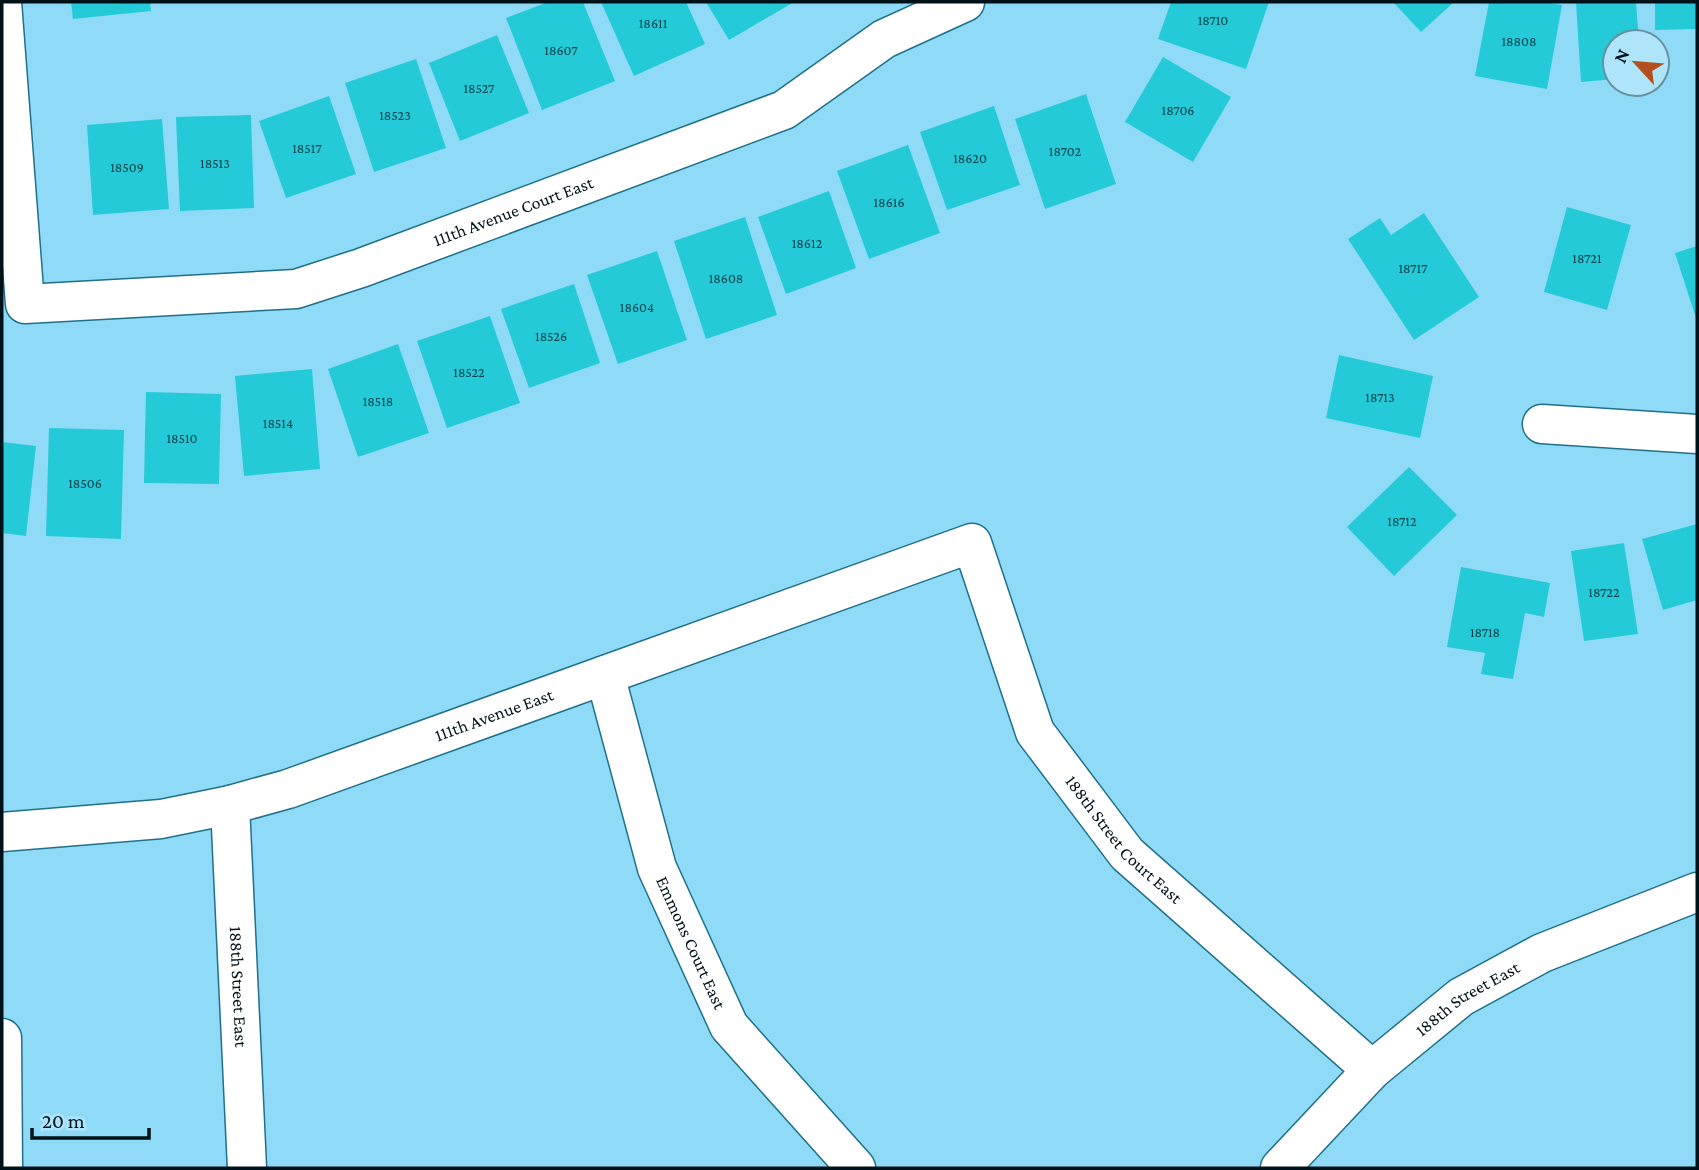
<svg xmlns="http://www.w3.org/2000/svg" width="1699" height="1170" viewBox="0 0 1699 1170" font-family="'Crimson Pro',serif">
	<rect width="100%" height="100%" fill="#8fdbf7"/>
	<g fill="#24cad7">
		<polygon points="71,2 150,2 151,11 73,19"/>
		<polygon points="548,2 583,2 615,81 542,110 506,18"/>
		<polygon points="601,2 686,2 705,44 634,76"/>
		<polygon points="706,2 794,2 729,40"/>
		<polygon points="1171,2 1269,2 1246,69 1158,39"/>
		<polygon points="1393,2 1454,2 1421,32"/>
		<polygon points="1489,2 1543,2 1562,5 1547,89 1475,76"/>
		<polygon points="1576,2 1636,2 1639,42 1615,42 1615,79 1581,82"/>
		<polygon points="1655,2 1697,2 1697,29 1655,30"/>
		<polygon points="497,35 529,113 460,141 429,63"/>
		<polygon points="1163,57 1231,97 1193,162 1125,122"/>
		<polygon points="416,59 446,148 374,172 345,83"/>
		<polygon points="1086,94 1116,184 1045,209 1015,119"/>
		<polygon points="329,96 356,174 286,198 259,121"/>
		<polygon points="994,106 1020,185 947,210 920,132"/>
		<polygon points="251,115 254,208 180,211 176,117"/>
		<polygon points="162,119 169,209 93,215 87,125"/>
		<polygon points="908,145 940,233 869,259 837,171"/>
		<polygon points="829,191 856,268 786,294 758,217"/>
		<polygon points="1567,207 1631,225 1607,310 1544,292"/>
		<polygon points="1424,213 1479,297 1414,340 1348,239 1380,218 1391,235"/>
		<polygon points="745,217 777,315 706,339 674,241"/>
		<polygon points="1697,246 1697,321 1675,253"/>
		<polygon points="657,251 687,340 618,364 587,275"/>
		<polygon points="574,284 600,363 529,388 501,309"/>
		<polygon points="490,316 520,403 447,428 417,341"/>
		<polygon points="398,344 429,433 358,457 328,369"/>
		<polygon points="1339,355 1433,376 1420,438 1326,418"/>
		<polygon points="312,369 320,469 244,476 235,376"/>
		<polygon points="146,392 221,394 219,484 144,483"/>
		<polygon points="49,428 124,430 121,539 46,536"/>
		<polygon points="2,442 36,446 26,536 2,533"/>
		<polygon points="1409,467 1457,515 1394,576 1347,527"/>
		<polygon points="1697,524 1697,600 1663,610 1642,539"/>
		<polygon points="1624,543 1638,634 1584,641 1571,551"/>
		<polygon points="1461,567 1550,583 1544,617 1525,613 1513,679 1481,674 1485,653 1447,647"/>
	</g>
	<g fill="none" stroke-linecap="round" stroke-linejoin="round">
		<g stroke="#1f7089" stroke-width="41">
			<g id="minor">
				<path id="s1" d="M2 2 25 304 296 289 361 268 784 110 884 39 965 2"/>
				<polyline points="1542,424 1697,434"/>
				<path id="s2" d="M605 675 657 868 729 1026 856 1168"/>
				<path id="s3" d="M230 805 247 1168"/>
				<path id="s4" d="M2 832 161 819 230 805 288 789 972 543 1035 732 1127 854 1372 1070"/>
				<polyline points="2,1038 3,1168"/>
				<path id="s5" d="M1280 1168 1372 1070 1461 997 1542 953 1697 892"/>
			</g>
		</g>
		<use href="#minor" stroke="#fff" stroke-width="38"/>
	</g>
	<g text-anchor="middle" stroke-width="7" stroke-linejoin="round" paint-order="stroke">
		<g font-size="14" fill="#094048">
			<text x="1213" y="25">18710</text>
			<text x="653" y="28">18611</text>
			<text x="1519" y="46">18808</text>
			<text x="561" y="55">18607</text>
			<text x="479" y="93">18527</text>
			<text x="1178" y="115">18706</text>
			<text x="395" y="120">18523</text>
			<text x="307" y="153">18517</text>
			<text x="1065" y="156">18702</text>
			<text x="970" y="163">18620</text>
			<text x="215" y="168">18513</text>
			<text x="127" y="172">18509</text>
			<text x="889" y="207">18616</text>
			<text x="807" y="248">18612</text>
			<text x="1587" y="263">18721</text>
			<text x="1413" y="273">18717</text>
			<text x="726" y="283">18608</text>
			<text x="637" y="312">18604</text>
			<text x="551" y="341">18526</text>
			<text x="469" y="377">18522</text>
			<text x="1380" y="402">18713</text>
			<text x="378" y="406">18518</text>
			<text x="278" y="428">18514</text>
			<text x="182" y="443">18510</text>
			<text x="85" y="488">18506</text>
			<text x="1402" y="526">18712</text>
			<text x="1604" y="597">18722</text>
			<text x="1485" y="637">18718</text>
		</g>
		<g font-size="18" fill="#001219" stroke="#aee5fa">
			<text dy="6" stroke="none"><textPath href="#s1" startOffset="805">111th Avenue Court East</textPath></text>
			<text dy="6" stroke="none"><textPath href="#s4" startOffset="509">111th Avenue East</textPath></text>
			<text dy="6" stroke="none"><textPath href="#s4" startOffset="1356">188th Street Court East</textPath></text>
			<text dy="6" stroke="none"><textPath href="#s2" startOffset="282">Emmons Court East</textPath></text>
			<text dy="6" stroke="none"><textPath href="#s3" startOffset="182">188th Street East</textPath></text>
			<text dy="6" stroke="none"><textPath href="#s5" startOffset="254">188th Street East</textPath></text>
		</g>
	</g>
	<rect width="1699" height="1170" fill="none" stroke="#001219" stroke-width="7"/>
	<g transform="translate(1636 63) rotate(296)"><circle r="33" fill="#aee5fa" stroke="#6891a0" stroke-width="2"/>
	<path d="M0-5L12 26L0 18L-12 26Z" fill="#b44f1e"/>
	<text y="-10" font-size="19" font-weight="bold" text-anchor="middle" fill="#001219">N</text>
	</g>
	<path d="M32 1128v10h117v-10" fill="none" stroke="#001219" stroke-width="3.5"/>
	<text x="42" y="1128" font-size="21" fill="#001219" stroke="#aee5fa" stroke-width="5" paint-order="stroke">20 m</text>
</svg>
